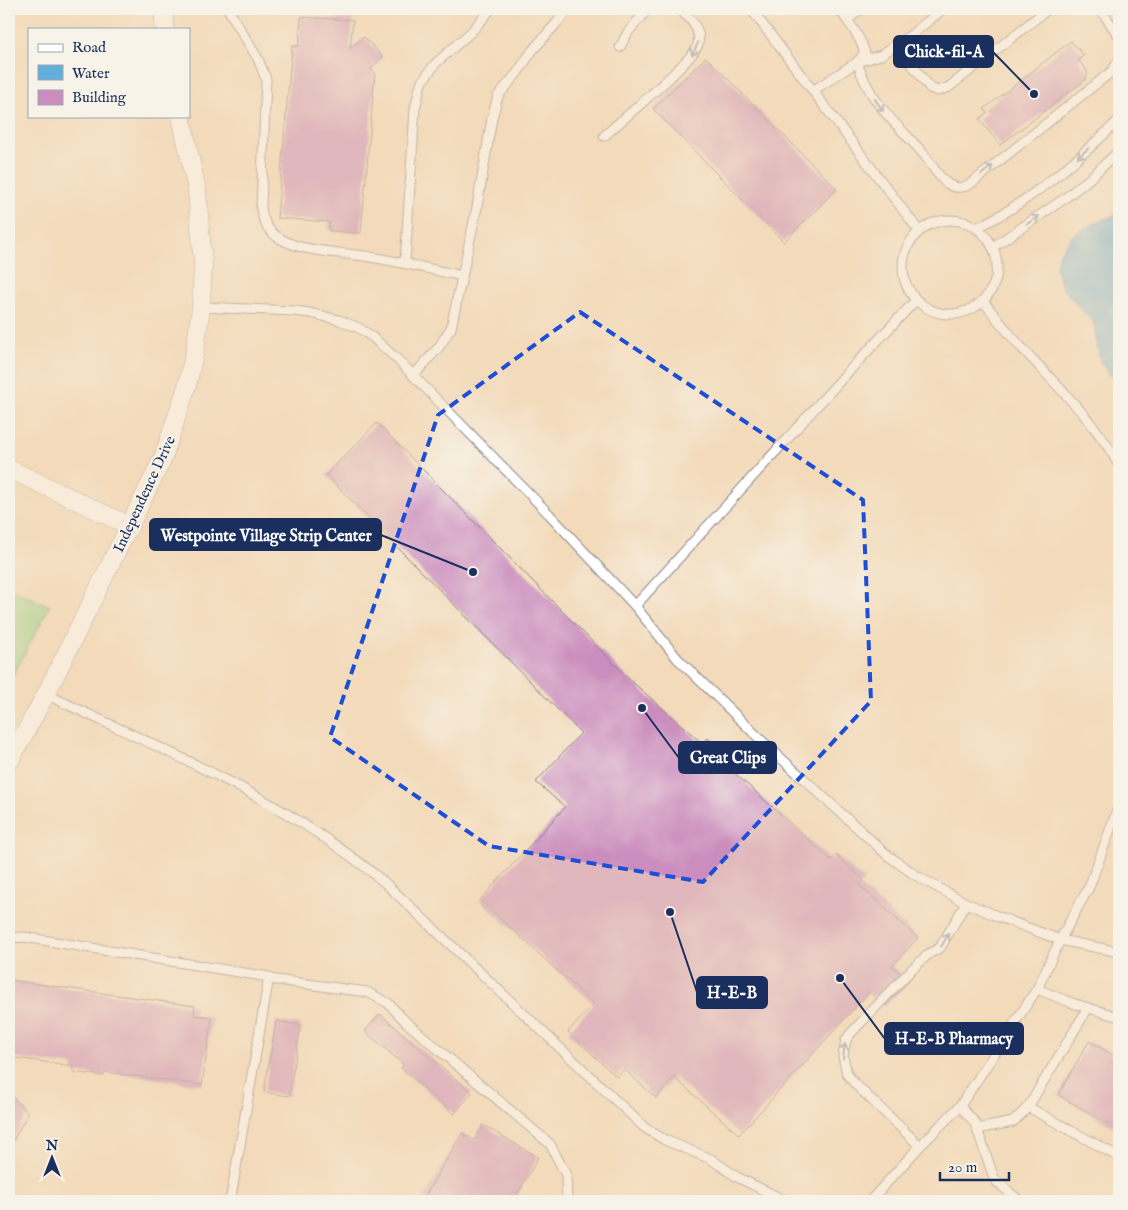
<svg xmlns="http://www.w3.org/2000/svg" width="1128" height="1210" viewBox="0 0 1128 1210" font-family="'IM FELL English',serif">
	<rect width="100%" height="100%" fill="#f7f3e8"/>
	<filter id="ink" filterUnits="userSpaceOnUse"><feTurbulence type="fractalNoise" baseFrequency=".02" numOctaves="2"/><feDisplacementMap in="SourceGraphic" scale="10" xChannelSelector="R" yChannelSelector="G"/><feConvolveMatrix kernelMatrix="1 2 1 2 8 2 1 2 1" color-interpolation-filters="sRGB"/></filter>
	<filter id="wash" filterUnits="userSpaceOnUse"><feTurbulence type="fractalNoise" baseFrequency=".0096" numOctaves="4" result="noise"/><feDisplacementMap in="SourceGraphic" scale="20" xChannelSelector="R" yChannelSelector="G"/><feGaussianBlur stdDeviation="1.12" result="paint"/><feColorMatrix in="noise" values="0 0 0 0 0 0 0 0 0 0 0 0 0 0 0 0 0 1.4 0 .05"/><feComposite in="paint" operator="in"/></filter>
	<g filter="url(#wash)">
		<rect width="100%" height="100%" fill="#f3daba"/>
		<polygon fill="#93d48b" stroke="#578274" points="9,588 50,606 9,683"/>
		<polygon fill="#62afdb" stroke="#3e6f9c" points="1119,213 1119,386 1100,362 1094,323 1062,288 1056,269 1058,255 1072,236 1091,225"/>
		<g id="blocks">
			<g fill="#cb8dbe">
				<polygon points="301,17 353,20 350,49 364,37 383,57 371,69 375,74 361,233 329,231 329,222 277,218 292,46 299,46"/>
				<polygon points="1071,41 1084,55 1078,60 1087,71 1087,75 1085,80 1000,145 979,119 987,113 984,109"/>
				<polygon points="706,57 837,189 784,242 653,109"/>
				<polygon points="377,423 629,679 703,744 708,738 734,761 728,767 831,860 836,855 864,880 859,885 918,938 892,966 909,981 886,1006 869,992 739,1135 674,1077 656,1098 624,1069 617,1077 568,1032 594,1004 480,900 565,807 536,782 581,733 326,475"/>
				<polygon points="9,980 195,1006 194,1015 212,1017 202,1085 104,1072 104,1076 73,1072 73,1066 9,1057"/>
				<polygon points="380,1014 472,1093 454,1114 401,1068 404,1065 365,1031"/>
				<polygon points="276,1021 301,1025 289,1096 264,1092"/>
				<polygon points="1089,1041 1119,1058 1119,1130 1058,1095"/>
				<polygon points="9,1093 28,1113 9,1148"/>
				<polygon points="483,1125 538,1157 514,1201 422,1201 462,1133 474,1140"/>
			</g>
		</g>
	</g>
	<g filter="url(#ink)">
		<use href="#blocks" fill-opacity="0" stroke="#87848c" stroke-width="1"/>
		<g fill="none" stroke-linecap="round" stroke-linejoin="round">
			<g stroke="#87848c" stroke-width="11">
				<g id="lane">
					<path d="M228 9 258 59 266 79 261 208C263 222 268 232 281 239 303 252 338 252 364 256 397 261 430 269 462 276"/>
					<polyline points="751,9 919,231"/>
					<path d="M839 9C849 23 860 36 865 53L857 62C871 104 893 120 921 151 930 161 937 177 948 184 956 190 966 187 973 182L1111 72 1119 61"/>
					<polyline points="1100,9 1119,36"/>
					<polyline points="847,20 861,9"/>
					<polyline points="897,45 930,88 938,91 949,87 1043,13 1047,9"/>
					<polyline points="620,47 628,32 648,9"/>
					<polyline points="814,90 857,62 881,55 911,35 943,9"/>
					<path d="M604 136C620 121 695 60 698 44 702 29 689 17 679 9"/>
					<circle cx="950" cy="267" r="47"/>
					<path d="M976 228C1026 205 1080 158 1119 120"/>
					<polyline points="993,247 1064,199 1089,179 1119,151"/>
					<polyline points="405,263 415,109 421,83 436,63 471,32 491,9"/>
					<path d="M983 301C996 317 1008 333 1022 348 1056 385 1095 421 1119 465"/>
					<polyline points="201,307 294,311 310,313 339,320 359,328 371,336 398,360 549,514 635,606 677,658 760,739 886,854 915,875 966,903 997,916 1060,940 1119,952"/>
					<polyline points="413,376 439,347 451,328 477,207 492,118 498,96 518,72 532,51 569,9"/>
					<polyline points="635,606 847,373 916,300"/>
					<path d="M46 694C105 723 166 749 224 779 281 808 335 842 384 882L645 1128 665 1140 711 1159 737 1177 786 1201"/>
					<polyline points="9,938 24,937 269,977 231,1197 228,1201"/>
					<polyline points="269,979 367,992 388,1003 406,1022 550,1144 566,1175 567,1201"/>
					<polyline points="1037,989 1072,1003 1119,1017"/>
					<polyline points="960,1106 975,1123 994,1178 998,1183 1020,1201"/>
					<polyline points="1028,1107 1088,1008"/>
					<polyline points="977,1129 1013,1122 1028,1107 1119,1157"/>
					<polyline points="920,1146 855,1084 847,1074 843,1056 846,1040 851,1033 913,968 930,953 940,948 966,903"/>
					<polyline points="870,1201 920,1146 960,1106 1037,989 1060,940 1090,885 1119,805"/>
				</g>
			</g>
			<g stroke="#87848c" stroke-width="19">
				<g id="street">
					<polyline points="163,9 165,29"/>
					<polyline points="9,469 130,526"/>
					<polyline points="9,762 46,694 163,458 187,386 195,350 201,307 203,264 197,191 181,116"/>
				</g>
			</g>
			<use href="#lane" stroke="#fff" stroke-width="9"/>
			<use href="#street" stroke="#fff" stroke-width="18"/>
		</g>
		<defs><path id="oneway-shaft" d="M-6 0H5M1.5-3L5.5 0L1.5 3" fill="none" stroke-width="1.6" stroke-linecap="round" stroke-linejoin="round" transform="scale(1.25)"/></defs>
		<g stroke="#8d97ae">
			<use href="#oneway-shaft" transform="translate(695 49) rotate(116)"/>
			<use href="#oneway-shaft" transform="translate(879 105) rotate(54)"/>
			<use href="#oneway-shaft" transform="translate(1083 153) rotate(139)"/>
			<use href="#oneway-shaft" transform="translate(987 170) rotate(-39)"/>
			<use href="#oneway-shaft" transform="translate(1033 220) rotate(-33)"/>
			<use href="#oneway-shaft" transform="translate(945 940) rotate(-59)"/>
			<use href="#oneway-shaft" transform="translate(844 1051) rotate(-82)"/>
		</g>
	</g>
	<path d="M0 0H1128V1210H0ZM580 312 863 500 871 701 703 882 489 846 330 737 438 415Z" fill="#f3daba" fill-opacity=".55" fill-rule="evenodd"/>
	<path fill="none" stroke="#1d4ed8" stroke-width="4" stroke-dasharray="10 6" stroke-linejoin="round" d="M580 312 863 500 871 701 703 882 489 846 330 737 438 415Z"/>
	<g text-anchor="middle" stroke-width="4" stroke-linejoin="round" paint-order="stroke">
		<g font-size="15" fill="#1b2f5e" stroke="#f7f3e8">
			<text transform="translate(144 494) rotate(-65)" y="5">Independence Drive</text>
		</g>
	</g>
	<path fill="none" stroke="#1b2f5e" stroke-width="2" d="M1034 94L993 52M473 572L381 535M642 708L679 758M670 912L697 992M840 978L885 1039"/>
	<g fill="#1b2f5e" stroke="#f7f3e8" stroke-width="2">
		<circle cx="1034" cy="94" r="5"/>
		<circle cx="473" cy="572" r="5"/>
		<circle cx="642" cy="708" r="5"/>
		<circle cx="670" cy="912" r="5"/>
		<circle cx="840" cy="978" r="5"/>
	</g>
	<g fill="#1b2f5e" stroke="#1b2f5e" stroke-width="2">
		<rect x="894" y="36" width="99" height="31" rx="5"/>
		<rect x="150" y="519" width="231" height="31" rx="5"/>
		<rect x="679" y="742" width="97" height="31" rx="5"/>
		<rect x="697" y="977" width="70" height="31" rx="5"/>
		<rect x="885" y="1023" width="138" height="31" rx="5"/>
	</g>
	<g font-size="16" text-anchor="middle" font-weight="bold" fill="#fff">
		<text x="944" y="57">Chick-fil-A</text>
		<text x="266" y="541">Westpointe Village Strip Center</text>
		<text x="728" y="763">Great Clips</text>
		<text x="732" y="998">H-E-B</text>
		<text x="954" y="1044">H-E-B Pharmacy</text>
	</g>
	<rect width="1128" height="1210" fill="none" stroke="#f7f3e8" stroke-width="30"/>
	<rect x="28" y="28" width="162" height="90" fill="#f7f3e8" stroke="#9fa5b1"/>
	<rect x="38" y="44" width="25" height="8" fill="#ffffff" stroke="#9fa5b1"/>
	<text x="72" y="52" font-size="15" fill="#1b2f5e">Road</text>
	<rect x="38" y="65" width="25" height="15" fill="#62afdb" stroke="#9fa5b1"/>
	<text x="72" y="78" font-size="15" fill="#1b2f5e">Water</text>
	<rect x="38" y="90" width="25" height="15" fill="#cb8dbe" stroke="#9fa5b1"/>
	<text x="72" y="102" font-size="15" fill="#1b2f5e">Building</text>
	<g transform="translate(52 1158)" stroke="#f7f3e8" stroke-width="4" paint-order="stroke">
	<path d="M0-4L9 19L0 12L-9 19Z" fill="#1b2f5e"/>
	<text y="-8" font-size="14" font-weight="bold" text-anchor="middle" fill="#1b2f5e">N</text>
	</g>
	<path d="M940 1172v8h69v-8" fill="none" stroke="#1b2f5e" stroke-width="2.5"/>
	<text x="948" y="1172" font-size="15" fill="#1b2f5e" stroke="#f7f3e8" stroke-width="4" paint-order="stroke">20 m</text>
</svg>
